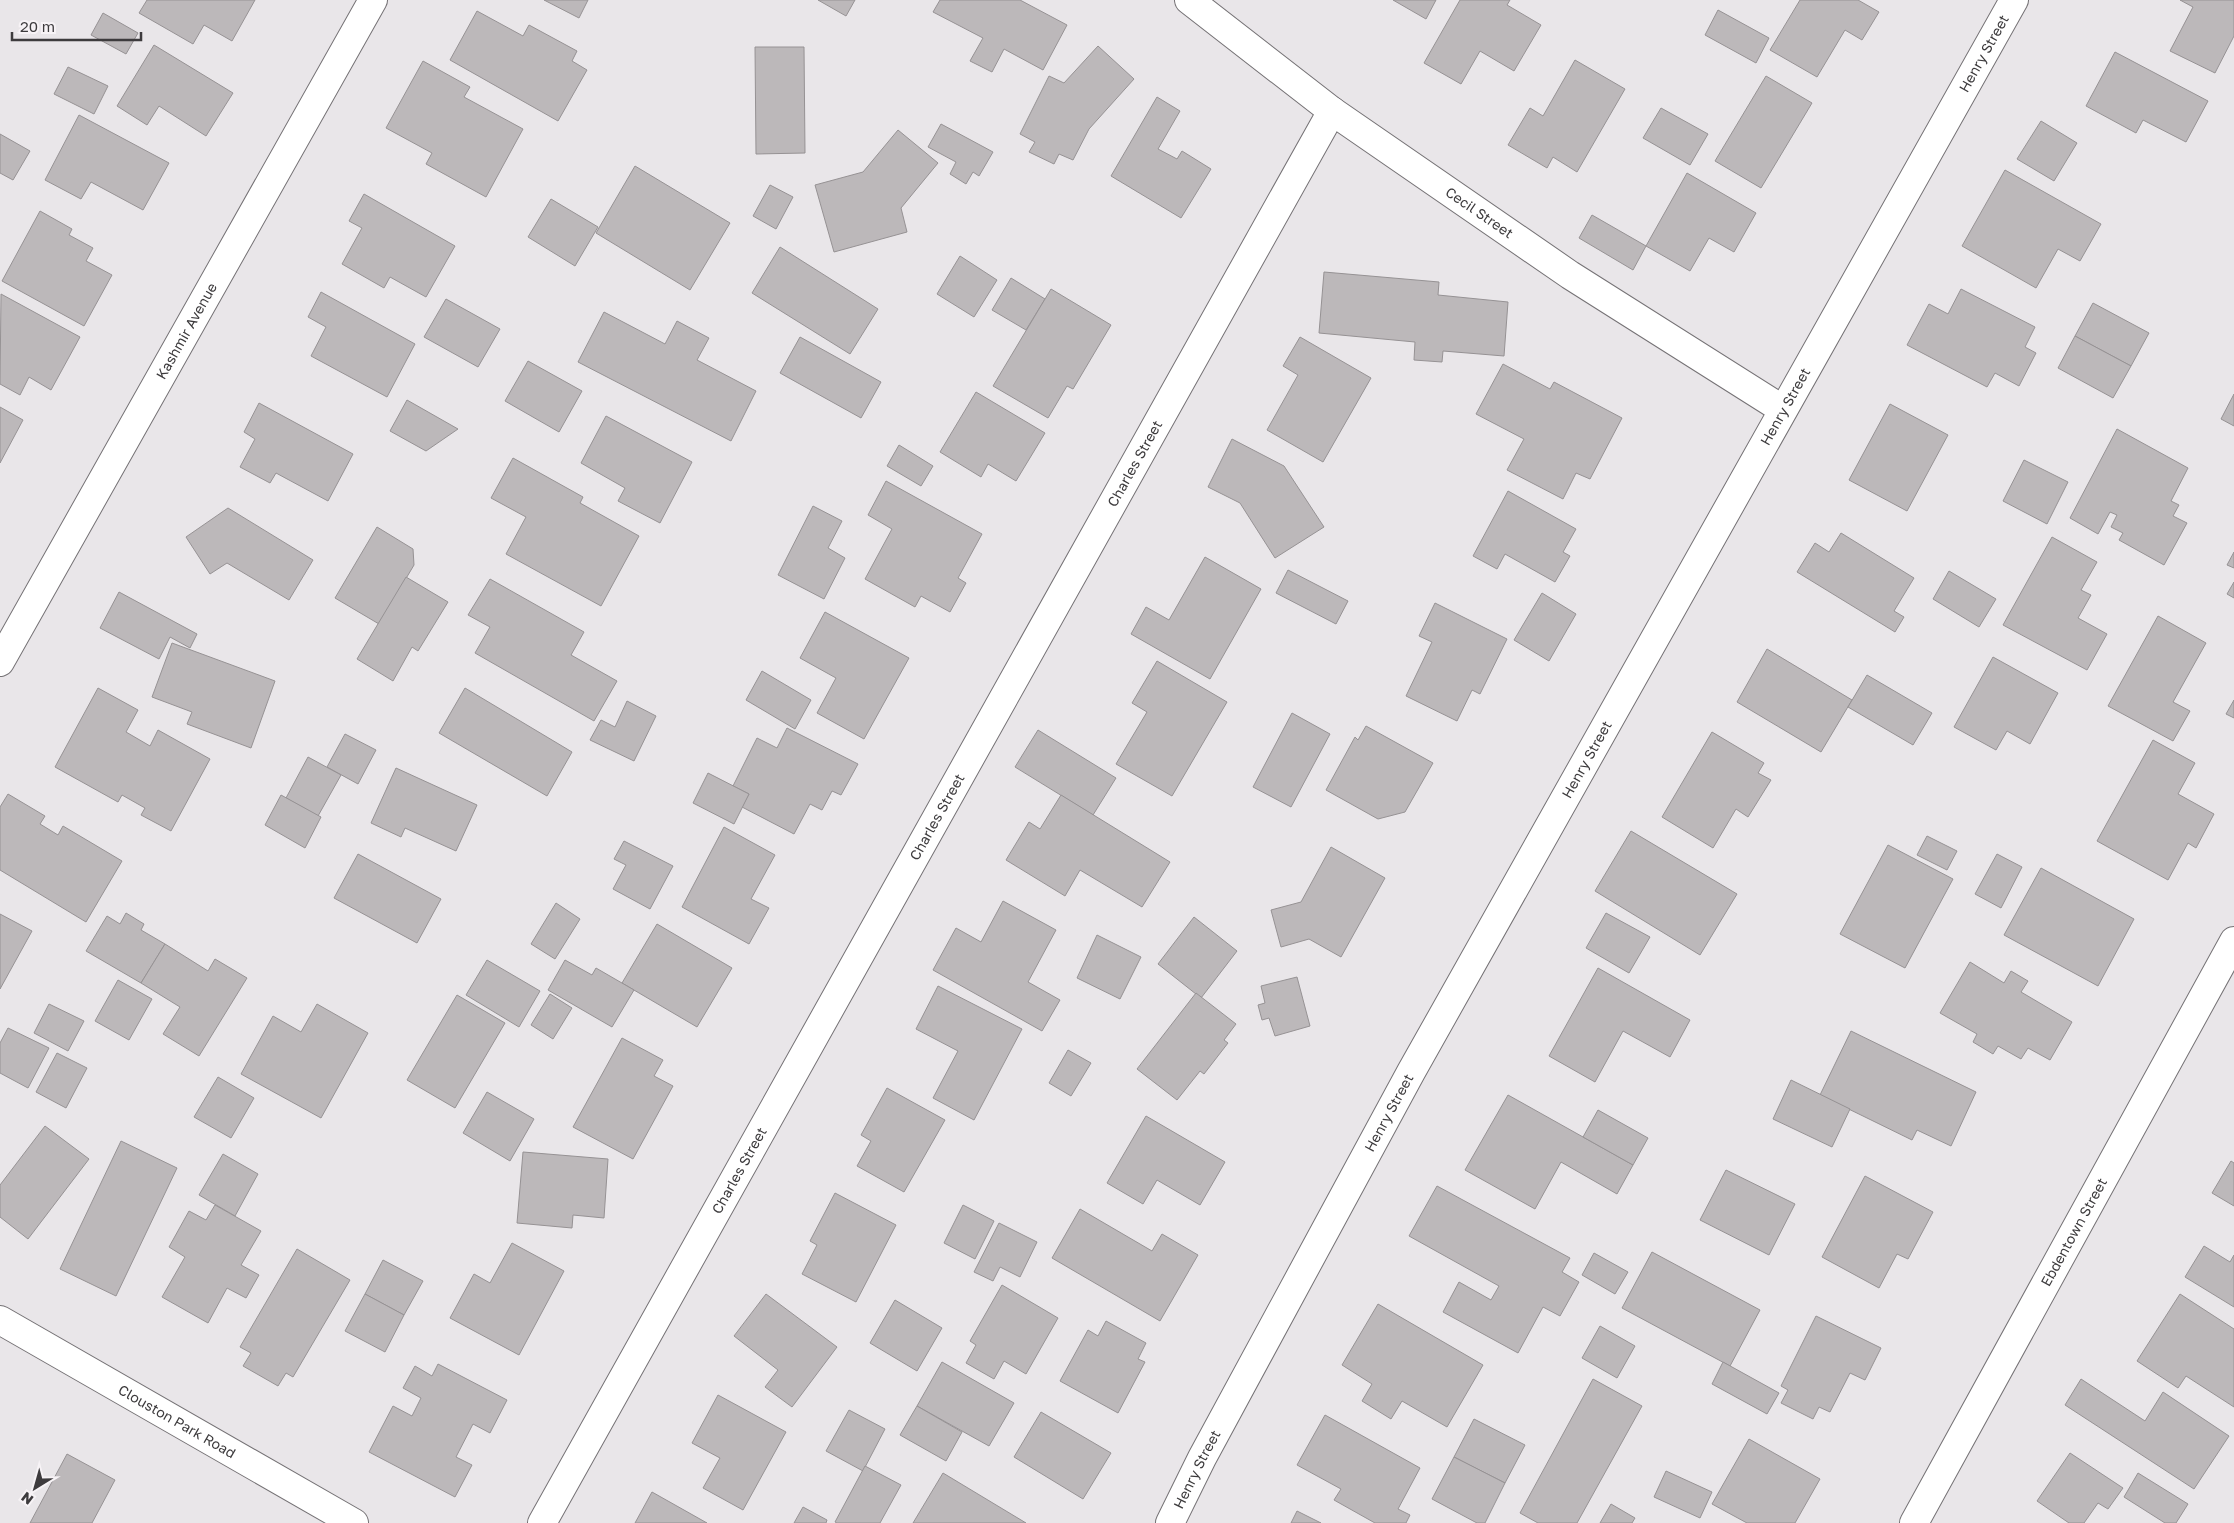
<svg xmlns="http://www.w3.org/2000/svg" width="2234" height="1523" viewBox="0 0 2234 1523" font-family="'Golos Text',sans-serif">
	<rect width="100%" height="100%" fill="#e9e6e9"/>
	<g fill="#bcb8ba" stroke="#969294">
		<polygon points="147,0 255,0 232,41 204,25 193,44 139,13"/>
		<polygon points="544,0 588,0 579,18"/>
		<polygon points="818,0 855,0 846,16"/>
		<polygon points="940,0 1020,0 1067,25 1043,70 1004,49 992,72 970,61 983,38 933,12"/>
		<polygon points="1393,0 1436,0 1426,19"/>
		<polygon points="1460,0 1510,0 1507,5 1541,25 1514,71 1480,51 1461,84 1424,63"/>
		<polygon points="1800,0 1858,0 1879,12 1862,40 1845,30 1817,77 1770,50"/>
		<polygon points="2180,0 2234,0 2234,36 2215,73 2170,51 2193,7"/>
		<polygon points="1718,10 1769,38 1756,63 1705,35"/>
		<polygon points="477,11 523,36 529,25 577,51 572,61 587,70 558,121 450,60"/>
		<polygon points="103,13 138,33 126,54 91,35"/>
		<polygon points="154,45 233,93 206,136 159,106 147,125 117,106"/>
		<polygon points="1098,46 1134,79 1089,129 1073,160 1059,154 1054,164 1029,152 1035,142 1020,134 1049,76 1064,83"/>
		<polygon points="755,47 804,47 805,153 756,154"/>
		<polygon points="2115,52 2208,101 2186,142 2143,120 2136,133 2086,106"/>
		<polygon points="1575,60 1625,89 1577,172 1553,157 1547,168 1508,145 1530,108 1543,116"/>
		<polygon points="423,61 470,87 464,97 523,129 486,197 426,164 432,153 386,128"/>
		<polygon points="68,67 108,86 94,114 54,94"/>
		<polygon points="1766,76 1812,103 1761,188 1715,161"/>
		<polygon points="1157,97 1180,111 1158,149 1177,159 1182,151 1211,169 1181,218 1111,176"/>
		<polygon points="1661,108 1708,134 1690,165 1643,138"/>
		<polygon points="79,115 169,163 143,210 91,182 81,199 45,180"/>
		<polygon points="2041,121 2077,143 2054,181 2017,159"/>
		<polygon points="941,124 993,152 979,176 973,172 966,184 950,174 956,162 928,147"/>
		<polygon points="898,130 938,163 901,208 907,232 834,252 815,185 863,172"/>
		<polygon points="0,134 30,151 13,180 0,173"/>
		<polygon points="635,166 730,223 690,290 596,233"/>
		<polygon points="2005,170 2101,224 2080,261 2058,249 2036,288 1962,246"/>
		<polygon points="1687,173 1756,213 1734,252 1709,238 1690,271 1646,246"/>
		<polygon points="770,185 793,197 776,229 753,216"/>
		<polygon points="364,194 455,246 426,297 390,277 384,288 342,264 362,228 349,221"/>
		<polygon points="551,199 598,227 575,266 528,237"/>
		<polygon points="40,211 72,229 69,235 93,248 86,261 112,275 84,326 2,281"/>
		<polygon points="1592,215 1646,246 1633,270 1579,238"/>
		<polygon points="780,247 878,309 850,354 752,293"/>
		<polygon points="960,256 997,280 974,317 937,294"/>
		<polygon points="1324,272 1439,282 1438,295 1508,302 1504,356 1443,351 1442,362 1414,360 1415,342 1319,333"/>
		<polygon points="1011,278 1045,299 1026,330 992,310"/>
		<polygon points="1051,289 1111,325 1073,389 1067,386 1048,418 993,386"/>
		<polygon points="1961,289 2035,327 2025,347 2036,353 2019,386 1995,373 1987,387 1907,345 1929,304 1948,314"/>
		<polygon points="321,292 415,344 387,397 311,356 326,327 308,317"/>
		<polygon points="1,294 80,337 51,390 29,377 20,395 0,384"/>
		<polygon points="446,299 500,329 478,367 424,337"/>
		<polygon points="2093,303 2149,333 2131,366 2075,336"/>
		<polygon points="604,312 665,344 677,321 709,338 697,360 756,391 731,441 578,362"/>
		<polygon points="2075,336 2131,366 2113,398 2058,368"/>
		<polygon points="800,337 881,382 861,418 780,373"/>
		<polygon points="1300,337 1371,378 1323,462 1267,430 1298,375 1283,366"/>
		<polygon points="528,361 582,391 559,432 505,401"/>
		<polygon points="1503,364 1550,389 1554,382 1622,418 1590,479 1576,473 1563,499 1507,470 1524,439 1476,414"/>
		<polygon points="976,392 1045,433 1016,481 988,464 981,477 940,452"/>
		<polygon points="2234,394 2234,426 2221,419"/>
		<polygon points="407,400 458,429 426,451 390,431"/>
		<polygon points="259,403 353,454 328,501 276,473 270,483 240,467 255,439 244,432"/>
		<polygon points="1890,404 1948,435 1907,511 1849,480"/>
		<polygon points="0,407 23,420 0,463"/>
		<polygon points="606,416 692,462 660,523 618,501 625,488 581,463"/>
		<polygon points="2117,429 2188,468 2171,501 2179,505 2173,516 2187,523 2164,565 2119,540 2123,533 2111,527 2117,515 2110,512 2098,534 2070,518"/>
		<polygon points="1232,439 1284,466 1324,527 1275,558 1240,503 1208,487"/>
		<polygon points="899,445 933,466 921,486 887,466"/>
		<polygon points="513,458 583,497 580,503 639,536 601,606 506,554 526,517 491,498"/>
		<polygon points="2024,460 2068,482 2047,524 2003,501"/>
		<polygon points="886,481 982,534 958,578 966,583 950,612 921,596 915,607 865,579 892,529 868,515"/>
		<polygon points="1508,491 1576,529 1563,552 1570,556 1555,582 1505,554 1497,569 1473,556"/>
		<polygon points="813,506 842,521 828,548 845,558 824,599 778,575"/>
		<polygon points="228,508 313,560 289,600 227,563 210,574 186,537"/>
		<polygon points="377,527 413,549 414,565 379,624 335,598"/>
		<polygon points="1841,533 1914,578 1894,611 1904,617 1895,632 1797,572 1815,543 1829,552"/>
		<polygon points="2052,537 2097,562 2081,590 2091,595 2078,618 2107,634 2087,670 2003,625"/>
		<polygon points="2234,552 2234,568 2227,565"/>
		<polygon points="1205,557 1261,589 1210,679 1131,634 1146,607 1169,620"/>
		<polygon points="1288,570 1348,601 1336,624 1276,593"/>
		<polygon points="1949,571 1996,599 1979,627 1933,599"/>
		<polygon points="406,577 448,602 418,651 412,647 393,681 357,659"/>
		<polygon points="490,579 584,632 571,655 617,681 594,721 475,653 490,627 468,615"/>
		<polygon points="2234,582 2234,598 2227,594"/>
		<polygon points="119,592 197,634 190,648 170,637 159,659 100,628"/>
		<polygon points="1542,593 1576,614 1549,661 1514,640"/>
		<polygon points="1435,603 1507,639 1480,694 1472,690 1457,721 1406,696 1432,642 1419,636"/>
		<polygon points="825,612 909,658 864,739 817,713 836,678 800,658"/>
		<polygon points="2158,616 2206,643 2173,702 2190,711 2173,741 2108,706"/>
		<polygon points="172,643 275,681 251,748 187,724 192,712 152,697"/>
		<polygon points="1767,649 1852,700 1821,752 1737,702"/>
		<polygon points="1993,657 2058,693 2030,744 2007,731 1996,750 1954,727"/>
		<polygon points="1157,661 1227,702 1172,796 1116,764 1147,712 1132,703"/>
		<polygon points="762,671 811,700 795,729 746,700"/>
		<polygon points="1867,675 1932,713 1913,745 1848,707"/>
		<polygon points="98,688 138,710 126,732 150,746 158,730 210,759 171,831 141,815 145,808 122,795 118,802 55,767"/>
		<polygon points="465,688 572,752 547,796 439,733"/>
		<polygon points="2234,700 2234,718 2226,714"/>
		<polygon points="627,701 656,716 634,761 590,740 601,720 615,727"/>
		<polygon points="1292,713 1330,734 1291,807 1253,787"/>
		<polygon points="1366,726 1433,763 1405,812 1378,819 1326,790 1355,737 1358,740"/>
		<polygon points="787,728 858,764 841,795 832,791 822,810 810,804 794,834 742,807 749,794 733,786 757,738 777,748"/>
		<polygon points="1038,730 1116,778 1093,815 1015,767"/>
		<polygon points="1712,732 1764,763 1758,773 1771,780 1748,817 1736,809 1713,848 1662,817"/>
		<polygon points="345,734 376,750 358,784 327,767"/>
		<polygon points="2153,740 2195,763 2178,794 2214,814 2196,848 2188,843 2168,880 2097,841"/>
		<polygon points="308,757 341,775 318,816 286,798"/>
		<polygon points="396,768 477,805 456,851 405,828 401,837 371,823"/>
		<polygon points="708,773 749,794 734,824 693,803"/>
		<polygon points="8,794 45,816 40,824 58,835 63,826 122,861 86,922 0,870 0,807"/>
		<polygon points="281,795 321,817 305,848 265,825"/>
		<polygon points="1061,795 1170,862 1142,907 1080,870 1065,896 1006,860 1029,822 1040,829"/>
		<polygon points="724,827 775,855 751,899 769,908 749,944 682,907"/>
		<polygon points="1631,831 1737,894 1700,955 1595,891"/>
		<polygon points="1927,836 1957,851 1947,870 1917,855"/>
		<polygon points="624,841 673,866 650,909 613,889 626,865 614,859"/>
		<polygon points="1888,845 1953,879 1905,968 1840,934"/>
		<polygon points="1331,847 1385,878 1341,957 1309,939 1281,947 1271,910 1301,902"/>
		<polygon points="358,854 441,899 417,943 334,898"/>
		<polygon points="1997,854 2022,867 2001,908 1975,894"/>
		<polygon points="2041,868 2134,919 2098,986 2004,935"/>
		<polygon points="1003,901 1056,930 1028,982 1060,1000 1042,1031 933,970 956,928 981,942"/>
		<polygon points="556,903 580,919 555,959 531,944"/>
		<polygon points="126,913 144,924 141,930 165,944 141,983 86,951 107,916 120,924"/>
		<polygon points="1606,913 1650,937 1629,973 1586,948"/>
		<polygon points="0,914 32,931 0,989"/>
		<polygon points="1194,917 1237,951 1201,998 1158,964"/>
		<polygon points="657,924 732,968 697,1027 622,983"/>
		<polygon points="1097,935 1141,957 1120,999 1077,978"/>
		<polygon points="165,944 208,971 215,959 247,978 199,1056 163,1034 180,1007 141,983"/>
		<polygon points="487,960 540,991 519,1027 466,995"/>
		<polygon points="565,960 592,975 596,968 634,990 612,1027 548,990"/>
		<polygon points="1970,962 2004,983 2011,971 2028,981 2021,992 2072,1022 2050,1060 2028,1048 2021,1059 1998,1046 1993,1054 1973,1042 1977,1034 1940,1013"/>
		<polygon points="1598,968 1690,1020 1670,1057 1623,1031 1595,1082 1549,1056"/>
		<polygon points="1297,977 1310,1026 1275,1036 1269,1018 1262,1020 1258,1005 1265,1003 1261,986"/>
		<polygon points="118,980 152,999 129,1040 95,1021"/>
		<polygon points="938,986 1022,1029 974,1120 933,1098 958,1051 916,1029"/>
		<polygon points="1196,993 1236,1024 1224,1040 1228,1043 1204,1074 1200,1071 1177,1100 1137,1069"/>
		<polygon points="550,994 572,1008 553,1039 531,1025"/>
		<polygon points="457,995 505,1023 455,1108 407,1080"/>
		<polygon points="49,1004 84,1021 68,1051 34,1033"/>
		<polygon points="317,1004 368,1033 321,1118 241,1074 273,1016 301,1032"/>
		<polygon points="8,1028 49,1048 28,1088 0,1073 0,1043"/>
		<polygon points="1851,1031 1976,1092 1951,1146 1917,1130 1912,1140 1820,1095"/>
		<polygon points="622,1038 663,1060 654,1076 673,1086 633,1159 573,1127"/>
		<polygon points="1068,1050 1091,1063 1071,1096 1049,1083"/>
		<polygon points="57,1053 87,1068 66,1108 36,1092"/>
		<polygon points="218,1077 254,1098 231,1138 194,1117"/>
		<polygon points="1791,1080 1850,1109 1832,1147 1773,1119"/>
		<polygon points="887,1088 945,1120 904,1192 857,1166 871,1141 861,1135"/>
		<polygon points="487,1092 534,1119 510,1161 463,1133"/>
		<polygon points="1508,1095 1633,1165 1617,1194 1561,1162 1535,1209 1465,1170"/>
		<polygon points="1598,1110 1648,1138 1633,1165 1583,1137"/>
		<polygon points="1146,1116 1225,1162 1200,1205 1157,1180 1143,1204 1107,1183"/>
		<polygon points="45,1126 89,1159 28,1239 0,1217 0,1185"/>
		<polygon points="121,1141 177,1168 116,1296 60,1269"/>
		<polygon points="523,1152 608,1159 604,1218 573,1215 572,1228 517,1223"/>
		<polygon points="223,1154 258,1174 235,1216 199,1195"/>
		<polygon points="2231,1161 2234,1163 2234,1206 2212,1193"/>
		<polygon points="1726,1170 1795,1204 1769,1255 1700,1220"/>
		<polygon points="1865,1176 1933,1212 1908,1259 1897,1254 1879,1288 1822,1257"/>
		<polygon points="1437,1186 1570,1258 1562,1272 1579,1282 1560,1316 1543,1307 1518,1353 1443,1312 1459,1282 1491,1300 1499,1286 1409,1236"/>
		<polygon points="835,1193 896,1225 856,1302 802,1274 817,1245 810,1241"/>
		<polygon points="215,1205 261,1231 241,1265 259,1275 246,1298 227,1288 208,1323 162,1297 185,1257 169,1247 189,1211 206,1220"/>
		<polygon points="963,1205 994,1221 975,1259 944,1243"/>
		<polygon points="1080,1209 1152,1251 1162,1234 1198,1255 1160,1321 1052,1258"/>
		<polygon points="999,1223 1037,1242 1020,1277 1000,1267 993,1281 974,1272"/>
		<polygon points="512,1243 564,1271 519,1355 450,1318 474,1274 490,1283"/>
		<polygon points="2204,1246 2230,1262 2234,1255 2234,1307 2185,1277"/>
		<polygon points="297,1249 350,1280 293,1377 286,1373 278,1386 243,1366 251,1353 240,1347"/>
		<polygon points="1652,1252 1760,1310 1730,1366 1622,1308"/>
		<polygon points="1594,1253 1628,1272 1615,1294 1582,1275"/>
		<polygon points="383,1260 423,1281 404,1315 365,1294"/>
		<polygon points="1002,1285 1058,1318 1026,1374 1004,1361 994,1379 966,1363 976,1345 970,1341"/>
		<polygon points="365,1294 404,1315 385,1352 345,1331"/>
		<polygon points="766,1294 837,1347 792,1407 765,1387 778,1370 734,1336"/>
		<polygon points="2180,1294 2234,1329 2234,1407 2186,1376 2178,1388 2137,1361"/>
		<polygon points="895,1300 942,1328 917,1371 870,1343"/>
		<polygon points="1378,1304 1483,1365 1447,1427 1402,1401 1391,1419 1362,1401 1372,1384 1342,1365"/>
		<polygon points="1816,1316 1881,1348 1865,1380 1850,1373 1830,1412 1819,1407 1813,1419 1781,1403 1788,1390 1781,1386"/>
		<polygon points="1106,1321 1146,1343 1138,1359 1145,1362 1118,1413 1060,1381 1088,1330 1098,1336"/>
		<polygon points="1600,1326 1635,1346 1617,1378 1582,1358"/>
		<polygon points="942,1362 1014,1403 989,1446 917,1406"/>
		<polygon points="1723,1362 1779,1393 1767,1414 1712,1384"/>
		<polygon points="438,1364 507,1400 490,1433 473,1424 456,1457 472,1465 455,1497 369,1452 393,1406 412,1416 421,1398 403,1388 415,1366 432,1376"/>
		<polygon points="1593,1379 1642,1406 1577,1523 1538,1523 1520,1513"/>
		<polygon points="2081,1379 2145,1421 2163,1392 2229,1436 2194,1489 2065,1405"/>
		<polygon points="718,1395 786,1432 743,1510 703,1488 720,1458 692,1443"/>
		<polygon points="917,1406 962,1432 946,1461 900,1435"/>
		<polygon points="849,1410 885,1429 863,1471 826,1451"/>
		<polygon points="1041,1412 1111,1453 1083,1499 1014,1457"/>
		<polygon points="1325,1415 1420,1468 1398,1509 1410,1515 1406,1523 1375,1523 1334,1500 1341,1489 1297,1465"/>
		<polygon points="1474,1419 1525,1445 1505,1483 1454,1457"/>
		<polygon points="1749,1439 1820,1479 1795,1523 1747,1523 1712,1504"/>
		<polygon points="2070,1453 2123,1488 2108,1509 2098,1503 2084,1523 2069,1523 2037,1501"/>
		<polygon points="67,1454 115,1480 92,1523 30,1523"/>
		<polygon points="1454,1457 1505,1483 1485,1523 1477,1523 1432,1499"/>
		<polygon points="865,1466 901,1485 880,1523 837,1523 835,1522"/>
		<polygon points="1666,1471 1712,1492 1700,1518 1654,1497"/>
		<polygon points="943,1473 1026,1523 913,1523"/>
		<polygon points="2138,1473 2188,1504 2176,1523 2165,1523 2124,1497"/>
		<polygon points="652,1492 707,1523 635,1523"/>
		<polygon points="1611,1504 1635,1518 1632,1523 1600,1523"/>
		<polygon points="803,1507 827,1520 826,1523 794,1523"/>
		<polygon points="1297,1511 1321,1523 1291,1523"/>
	</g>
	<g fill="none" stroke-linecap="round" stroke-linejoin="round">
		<g stroke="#757275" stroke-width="30">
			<g id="minor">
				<path id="s1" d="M1189 0 1332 111 1570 275 1782 409"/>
				<path id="s2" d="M0 662 373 0"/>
				<path id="s3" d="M0 1320 354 1523"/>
				<path id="s4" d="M542 1523 1332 111"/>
				<path id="s5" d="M1170 1523 1202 1458 1411 1072 2014 0"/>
				<path id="s6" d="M1914 1523 2234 941"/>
			</g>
		</g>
		<use href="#minor" stroke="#fff" stroke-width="28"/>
	</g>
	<g text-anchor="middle" stroke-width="4" stroke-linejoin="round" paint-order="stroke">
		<g font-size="14" fill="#3d3b3d" stroke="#f7f3f6">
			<text dy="5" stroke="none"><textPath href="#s5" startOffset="1680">Henry Street</textPath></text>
			<text dy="5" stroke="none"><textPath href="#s1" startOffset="360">Cecil Street</textPath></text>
			<text dy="5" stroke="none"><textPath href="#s2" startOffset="380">Kashmir Avenue</textPath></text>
			<text dy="5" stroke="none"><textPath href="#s5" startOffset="1275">Henry Street</textPath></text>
			<text dy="5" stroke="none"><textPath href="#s4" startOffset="1214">Charles Street</textPath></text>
			<text dy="5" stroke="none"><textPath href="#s5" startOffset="870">Henry Street</textPath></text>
			<text dy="5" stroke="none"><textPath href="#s4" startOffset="809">Charles Street</textPath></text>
			<text dy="5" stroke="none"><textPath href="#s5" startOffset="465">Henry Street</textPath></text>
			<text dy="5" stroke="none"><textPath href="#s4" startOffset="404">Charles Street</textPath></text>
			<text dy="5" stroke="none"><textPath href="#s6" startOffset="332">Ebdentown Street</textPath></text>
			<text dy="5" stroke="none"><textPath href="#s3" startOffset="204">Clouston Park Road</textPath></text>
			<text dy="5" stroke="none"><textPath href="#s5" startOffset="60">Henry Street</textPath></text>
		</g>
	</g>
	<g transform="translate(35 1488) rotate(217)" stroke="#f7f3f6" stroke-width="4" paint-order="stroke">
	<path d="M0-4L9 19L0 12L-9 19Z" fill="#3d3b3d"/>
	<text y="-8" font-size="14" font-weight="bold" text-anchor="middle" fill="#3d3b3d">N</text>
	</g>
	<path d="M12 32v8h129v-8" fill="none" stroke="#3d3b3d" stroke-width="2.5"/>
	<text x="20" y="32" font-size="15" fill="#3d3b3d" stroke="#f7f3f6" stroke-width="4" paint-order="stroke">20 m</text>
</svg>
